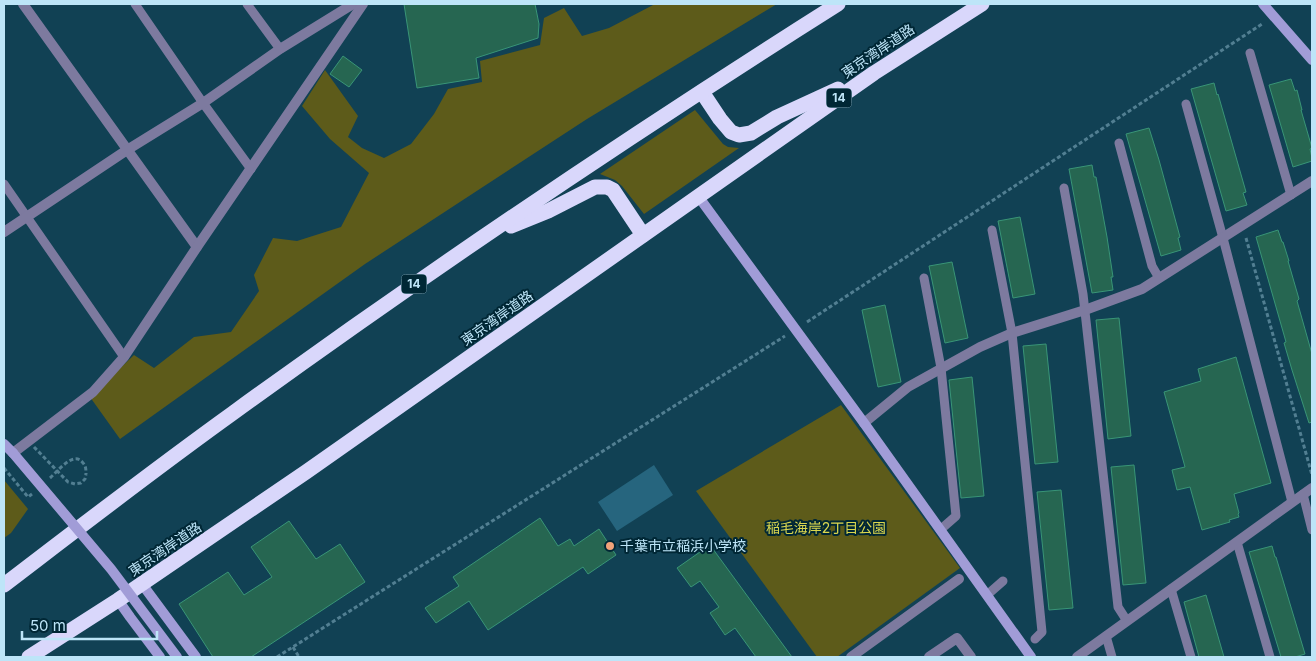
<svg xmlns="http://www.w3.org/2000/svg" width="1316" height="661" viewBox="0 0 1316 661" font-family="Inter,'Noto Sans JP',sans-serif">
	<rect width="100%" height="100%" fill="#114154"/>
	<g fill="#5d5b1a">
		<polygon points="655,4 777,4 587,119 365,264 120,439 90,397 134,355 154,368 194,337 231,332 259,291 254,275 273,238 297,241 341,227 369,173 330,139 302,106 325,70 358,116 348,137 362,148 384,158 411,144 434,114 448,89 482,82 480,61 540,45 544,18 564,8 582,36 609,28"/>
		<polygon points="695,110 723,144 728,147 739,148 644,214 622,186 615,180 600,174"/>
		<polygon points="841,405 960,568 837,657 817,657 696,491"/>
		<polygon points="4,480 28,509 11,533 4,538"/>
	</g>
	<polygon fill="#26657e" points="654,465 673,495 617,531 598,502"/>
	<g fill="#266651" stroke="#399577">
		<polygon points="404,4 535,4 539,24 538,38 476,58 479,78 417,88"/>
		<polygon points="343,56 362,70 349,87 330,74"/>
		<polygon points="1291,79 1295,91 1297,90 1302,110 1301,110 1312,148 1310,149 1312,158 1312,161 1293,167 1269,85"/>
		<polygon points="1214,83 1217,95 1218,94 1246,192 1243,193 1247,205 1226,211 1191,89"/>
		<polygon points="1149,128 1159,160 1180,237 1178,238 1181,250 1161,256 1126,134"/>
		<polygon points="1092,165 1094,177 1096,177 1107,237 1113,277 1111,277 1113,290 1092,293 1069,169"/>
		<polygon points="1020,217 1035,294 1013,298 998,221"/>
		<polygon points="1278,230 1282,242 1283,242 1289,261 1288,261 1299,299 1297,301 1312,354 1312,422 1309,423 1292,370 1284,343 1286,342 1256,237"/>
		<polygon points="952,262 968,338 945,343 929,266"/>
		<polygon points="885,305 901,382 878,387 862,310"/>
		<polygon points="1119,318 1131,436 1108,439 1096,320"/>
		<polygon points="1046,344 1058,462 1035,464 1023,346"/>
		<polygon points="1236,357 1271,483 1234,494 1239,513 1238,514 1239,517 1229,520 1230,522 1202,530 1190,487 1177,490 1172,470 1185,467 1164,392 1201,381 1198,369"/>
		<polygon points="972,377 984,496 961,498 949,380"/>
		<polygon points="1134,465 1146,583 1123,585 1111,467"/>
		<polygon points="1061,490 1073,608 1049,610 1037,492"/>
		<polygon points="540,518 558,546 570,539 574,546 599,529 616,555 588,574 583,567 488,630 469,601 436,623 425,608 459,586 453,577"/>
		<polygon points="289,521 316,559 340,544 365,582 251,657 213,657 179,604 228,572 244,595 272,577 251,547"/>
		<polygon points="710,545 792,657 756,657 735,628 725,635 710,613 719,607 700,581 691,587 677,568"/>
		<polygon points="1272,546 1275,557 1276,557 1305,654 1295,657 1281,657 1249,552"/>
		<polygon points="1206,595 1224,657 1199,657 1184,602"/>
	</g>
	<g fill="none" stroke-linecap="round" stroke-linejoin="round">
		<g stroke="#527f92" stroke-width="3" stroke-dasharray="4 2.5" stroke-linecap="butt">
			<polyline points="1246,238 1312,475"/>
			<polyline points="807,322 1262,24"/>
			<polyline points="4,468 28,497 32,494"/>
			<path d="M50 478C58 471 74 450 83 463 86 466 86 470 86 474"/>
			<polyline points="293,647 299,657"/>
			<polyline points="277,657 785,336"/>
		</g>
		<g stroke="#7d7a9f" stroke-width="9">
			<polyline points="135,4 203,103 251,169"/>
			<polyline points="247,4 280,49"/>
			<polyline points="1250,53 1291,195"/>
			<polyline points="1186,104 1223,238 1292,502"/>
			<polyline points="1119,143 1152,266 1159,278"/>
			<polyline points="4,184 124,357"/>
			<polyline points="1064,188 1083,294 1118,607 1127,621"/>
			<polyline points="992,230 1012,333 1042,632 1035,639"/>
			<polyline points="924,278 941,368 956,516 940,530"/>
			<polyline points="1303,494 1312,530"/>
			<polyline points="1237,542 1270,657"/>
			<polyline points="1171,589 1191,657"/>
			<polyline points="987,595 1003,581"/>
			<polyline points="1106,636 1112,657"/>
		</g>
		<g stroke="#7d7a9f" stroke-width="10">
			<polyline points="23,4 197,247"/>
			<polyline points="4,232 127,150 203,103 280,49 353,4"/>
			<polyline points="864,423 908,387 980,347 1012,333 1085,310 1142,289 1312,181"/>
			<polyline points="13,453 93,392 124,357 197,247 363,4"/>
			<polyline points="851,657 959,579"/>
			<polyline points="929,657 957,638 971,657"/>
			<polyline points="1077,657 1312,488"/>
		</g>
		<g stroke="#a19cd7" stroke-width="10">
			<polyline points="1263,4 1312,60"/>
			<polyline points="698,196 864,423 1031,657"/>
			<polyline points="4,444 13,453"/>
			<polyline points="142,584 196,657"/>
			<polyline points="118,600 130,617 160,657"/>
		</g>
		<g stroke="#d9d7fb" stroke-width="15">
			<polyline points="702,92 720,119 731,132 739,135 751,133 777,117 838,89"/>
			<polyline points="511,226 548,211 595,187 607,187 613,190 643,235"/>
			<path d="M4 585C80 527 155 469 233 413 430 270 632 134 838 4"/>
			<polyline points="29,657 118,600 306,472 874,73 982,4"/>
		</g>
		<polyline stroke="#527f92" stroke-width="3" stroke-dasharray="4 2.5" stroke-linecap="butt" points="34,447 68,482 75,484 81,483 85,479 86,474"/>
		<polyline stroke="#a19cd7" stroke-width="10" points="13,453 111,569 177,657"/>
	</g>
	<circle fill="#f0a279" stroke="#002735" stroke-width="2" cx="610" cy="546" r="5"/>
	<g text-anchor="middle" stroke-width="4" stroke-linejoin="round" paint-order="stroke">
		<g fill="#002735" stroke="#84acbe" stroke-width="1">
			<rect x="826.5" y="88.5" width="25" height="19" rx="4"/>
			<rect x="401.5" y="274.5" width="25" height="19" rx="4"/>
		</g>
		<g font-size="12" font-weight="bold" fill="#bde5f8">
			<text x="839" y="102">14</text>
			<text x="414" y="288">14</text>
		</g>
		<g font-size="14" fill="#bde5f8" stroke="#002735">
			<text transform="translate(878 51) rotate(-34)" y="5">東京湾岸道路</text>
			<text transform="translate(497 318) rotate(-35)" y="5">東京湾岸道路</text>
			<text transform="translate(165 549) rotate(-34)" y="5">東京湾岸道路</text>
		</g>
		<g font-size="14" fill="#dad74f" stroke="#002735">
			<text x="826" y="533">稲毛海岸2丁目公園</text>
		</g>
		<g font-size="14" fill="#bde5f8" stroke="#002735" text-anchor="start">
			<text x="620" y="551">千葉市立稲浜小学校</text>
		</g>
	</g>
	<rect width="1316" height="661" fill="none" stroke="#bde5f8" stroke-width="10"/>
	<path d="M22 631v8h135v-8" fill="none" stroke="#bde5f8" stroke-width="2.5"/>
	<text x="30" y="631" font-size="15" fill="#bde5f8" stroke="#002735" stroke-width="4" paint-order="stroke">50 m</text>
</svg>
